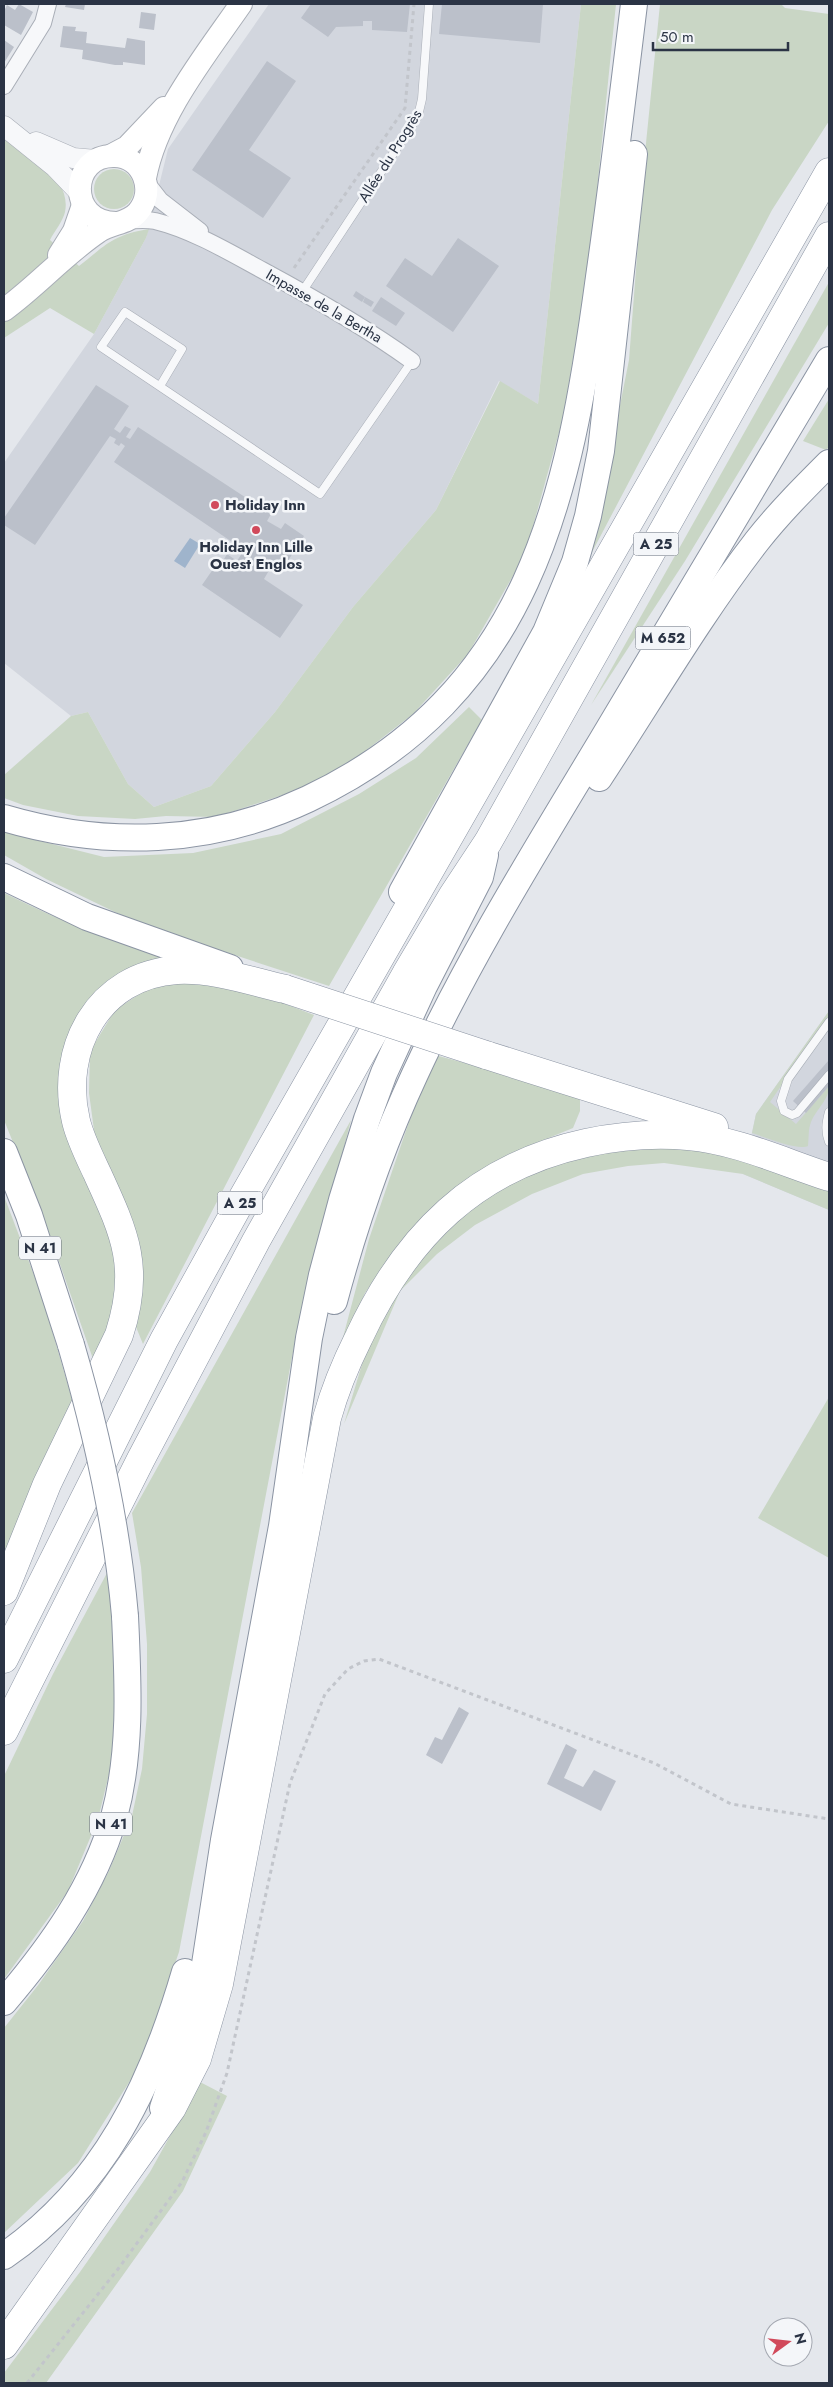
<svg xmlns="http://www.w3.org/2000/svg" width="833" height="2387" viewBox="0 0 833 2387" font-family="Jost,sans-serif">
	<rect width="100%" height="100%" fill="#e4e7ec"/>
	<g fill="#d2d6de">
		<polygon points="269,4 581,4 538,404 499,381 436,510 353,607 275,712 211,786 154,807 128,784 88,712 71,716 4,663 4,463 94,334 146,238 168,149"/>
		<polygon points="829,1011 829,1210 743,1174 756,1114"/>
	</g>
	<g fill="#c9d6c5">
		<polygon points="581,4 616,4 589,268 563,418 525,555 468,654 413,714 328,780 216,817 166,816 135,819 78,816 23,805 4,798 4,775 71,716 88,712 128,784 154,807 211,786 275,712 353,607 436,510 500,381 538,404"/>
		<polygon points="660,4 781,4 785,8 829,14 829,121 772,210 590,556 629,360 645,153"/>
		<path d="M4 139C28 155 72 177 65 212 63 221 54 232 50 240L79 266C106 245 112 235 149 229L146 238 94 334 50 308 4 338Z"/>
		<circle cx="114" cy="189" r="20"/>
		<polygon points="829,282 829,323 685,561 591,705"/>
		<polygon points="829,399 829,447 826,450 803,441"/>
		<polygon points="469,707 482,720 329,986 140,924 46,879 4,855 4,832 104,857 193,853 281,834 359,794 416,758"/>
		<path d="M4 893C57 919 108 941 165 958L79 1017 69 1033 63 1054 115 1244 119 1309 93 1359 46 1224 4 1120Z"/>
		<polygon points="189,983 247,989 314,1015 143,1344 136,1327 143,1288 135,1233 96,1145 89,1093 90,1051 115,1010 152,986"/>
		<path d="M829 1011V1017L770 1102 796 1124 829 1086C829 1100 817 1108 811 1122 808 1130 809 1137 808 1146 798 1151 765 1137 752 1133L756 1114Z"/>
		<polygon points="435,1055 580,1094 580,1111 573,1128 507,1155 467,1183 387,1261 365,1293 337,1360 369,1239 413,1110"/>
		<polygon points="351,1120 297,1331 179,1952 140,2065 78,2163 4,2233 4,2028 39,1984 83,1921 109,1871 132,1816 142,1769 147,1714 147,1644 141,1567 132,1513"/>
		<polygon points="661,1147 701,1149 829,1185 829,1210 743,1174 664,1163 628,1166 583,1174 532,1194 475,1225 437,1254 400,1291 344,1424 372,1331 402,1278 455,1219 506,1184 562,1161 609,1151"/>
		<polygon points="4,1196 42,1296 74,1406 4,1573"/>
		<polygon points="829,1397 829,1558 758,1518"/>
		<polygon points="107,1573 119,1650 114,1754 98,1819 68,1891 4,1979 4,1776 53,1674"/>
		<polygon points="200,2082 227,2096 183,2191 46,2383 4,2383 4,2373 80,2272 150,2172"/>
	</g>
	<polygon fill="#9fb4cc" points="190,538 200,544 185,568 174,561"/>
	<g fill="#bbc0ca">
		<polygon points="19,4 33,12 21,35 4,25 4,11 7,5 15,10"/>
		<polygon points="66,4 85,4 84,10 65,7"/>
		<polygon points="311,4 410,4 407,32 372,30 372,21 363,21 363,26 336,27 328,37 301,18"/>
		<polygon points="442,4 543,4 540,43 439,34"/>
		<polygon points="141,12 156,14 154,30 139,28"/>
		<polygon points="63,26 76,27 75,31 87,32 86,43 125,48 127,38 145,41 145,65 123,62 123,65 115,65 82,59 83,50 60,47"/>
		<polygon points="4,40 14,47 4,63"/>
		<polygon points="267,61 296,81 249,150 291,178 263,218 192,170"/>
		<polygon points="458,238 499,266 453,332 386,286 405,258 432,276"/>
		<polygon points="356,291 365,297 362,302 353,296"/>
		<polygon points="365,297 374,302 371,307 363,302"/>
		<polygon points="381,297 405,313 396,326 372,311"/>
		<polygon points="96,385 129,406 114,429 120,433 125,426 131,429 126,437 130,439 138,427 271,514 267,521 281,529 285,523 304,536 280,573 271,567 264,579 303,605 280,638 202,585 218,562 221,564 227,554 237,561 244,550 114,462 125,446 121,443 119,446 114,443 116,439 110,436 35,545 4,525 4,518"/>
		<polygon points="829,1060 829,1086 806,1113 793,1101"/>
		<polygon points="459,1707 469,1713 442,1764 426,1755 435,1737 442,1740"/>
		<polygon points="566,1744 577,1750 564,1778 583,1787 594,1770 616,1781 601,1811 547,1784"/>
	</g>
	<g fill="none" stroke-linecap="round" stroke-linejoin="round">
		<g stroke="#a9aeb7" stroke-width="9">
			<g id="service">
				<polyline points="302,292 418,116 422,99 429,4"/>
				<polyline points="160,386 182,349 125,312 101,347 320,494 412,361"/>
				<polyline points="829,1022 788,1079 781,1101 784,1111 792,1115 797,1113 829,1075"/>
				<path d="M829 1112C826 1123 825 1131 829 1142"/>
			</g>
		</g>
		<g stroke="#a9aeb7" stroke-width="18">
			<g id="minor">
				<polyline points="4,86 43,23 48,4"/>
				<polyline points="146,182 160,200 200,231"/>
				<path d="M124 221C135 220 145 219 155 221 192 230 229 252 262 270 314 298 365 327 412 361"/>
			</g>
		</g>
		<g stroke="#a9aeb7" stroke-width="21">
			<g id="tertiary">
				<polyline points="4,126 55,167 79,192"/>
				<polyline points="36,142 73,158 96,160"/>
			</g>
		</g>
		<g stroke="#a9aeb7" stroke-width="24">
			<g id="secondary">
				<polyline points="110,156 127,147 164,108"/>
				<path d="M145 178C157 115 205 56 241 4"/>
				<polyline points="59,255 74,231 83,205"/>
				<path d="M4 310C37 286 64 255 98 232 110 223 128 224 138 212 156 191 143 157 115 156 69 154 67 223 116 223"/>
			</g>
		</g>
		<g stroke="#8b94a3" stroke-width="28">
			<g id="trunk">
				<path d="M599 778C651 699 699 616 757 541 779 513 804 488 829 463"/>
				<path d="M4 818C106 848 210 845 308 799 530 694 569 499 599 277 612 186 623 95 634 4"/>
				<polyline points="4,877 87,917 230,968"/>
				<polyline points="402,892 546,632 575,562 588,516 601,451 634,154"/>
				<polyline points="4,1152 29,1215 71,1345"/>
				<path d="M334 1301C355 1223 381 1147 415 1074 468 959 536 850 601 742 677 615 752 487 829 360"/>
				<path d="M4 2002C51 1947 94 1887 114 1817 132 1751 128 1682 125 1616"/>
				<polyline points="163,2108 183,2047 205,1964 224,1840 282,1526 309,1338 322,1275 342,1200 367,1119 384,1073 424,986 480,877 485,855"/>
				<path d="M4 2256C104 2187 152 2085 185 1972"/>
			</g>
		</g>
		<g stroke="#8b94a3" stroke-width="29">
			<g id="motorway">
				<polyline points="486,1055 714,1127"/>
				<path d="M4 1591 47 1484 119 1335C141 1268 125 1234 97 1173 89 1156 80 1138 76 1121 59 1049 98 975 177 970 213 968 250 981 285 989"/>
				<polyline points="4,1659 164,1340 243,1197 829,172"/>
				<polyline points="4,1731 141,1459 256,1241 406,974 453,895 488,842 829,236"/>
				<path d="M4 2345 172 2108 197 2059 219 1984 327 1418C335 1389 346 1363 359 1337 406 1236 475 1167 586 1143 619 1136 654 1133 688 1136 736 1140 783 1162 829 1177"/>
			</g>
		</g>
		<g stroke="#c2c5cb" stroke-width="3" stroke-dasharray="4 4" stroke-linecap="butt">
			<polyline points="294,268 405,108 414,4"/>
			<polyline points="27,2383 118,2269 182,2182 206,2132 227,2073 290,1783 325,1694 348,1669 364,1661 379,1659 654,1763 731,1804 829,1819"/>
		</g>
		<use href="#service" stroke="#f7f8fa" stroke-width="8"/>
		<use href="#minor" stroke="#f7f8fa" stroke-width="16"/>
		<use href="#tertiary" stroke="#f7f8fa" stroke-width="20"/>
		<use href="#secondary" stroke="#fff" stroke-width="22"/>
		<use href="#trunk" stroke="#fff" stroke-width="26"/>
		<use href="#motorway" stroke="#fff" stroke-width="28"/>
		<g stroke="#8b94a3" stroke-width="28" stroke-linecap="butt">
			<path id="trunk-bridge" d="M71 1345C97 1434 117 1523 125 1616"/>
		</g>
		<g stroke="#8b94a3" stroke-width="29" stroke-linecap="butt">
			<polyline id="motorway-bridge" points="285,989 486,1055"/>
		</g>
		<use href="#trunk-bridge" stroke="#fff" stroke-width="26"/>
		<use href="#motorway-bridge" stroke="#fff" stroke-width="28"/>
	</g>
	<g fill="#d1495b" stroke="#f4f6f9" stroke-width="2">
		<circle cx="215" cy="505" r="5"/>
		<circle cx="256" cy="530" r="5"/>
	</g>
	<g text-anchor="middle" stroke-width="5" stroke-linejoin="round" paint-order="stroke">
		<g fill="#f4f6f9" stroke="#676e7b" stroke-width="1">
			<rect x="633.5" y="532.5" width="45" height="23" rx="4"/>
			<rect x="635.5" y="626.5" width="55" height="23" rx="4"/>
			<rect x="217.5" y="1191.5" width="45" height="23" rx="4"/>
			<rect x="19" y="1236.5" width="42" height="23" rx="4"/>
			<rect x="90" y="1812.5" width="42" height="23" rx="4"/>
		</g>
		<g font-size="14" font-weight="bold" fill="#2b3445">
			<text x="656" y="549">A 25</text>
			<text x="663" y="643">M 652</text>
			<text x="240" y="1208">A 25</text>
			<text x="40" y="1253">N 41</text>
			<text x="111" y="1829">N 41</text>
		</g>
		<g font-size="15" fill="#2b3445" stroke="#f4f6f9">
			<text transform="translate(390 156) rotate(-58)" y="5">Allée du Progrès</text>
			<text transform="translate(324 306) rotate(30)" y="5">Impasse de la Bertha</text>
		</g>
		<g font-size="15" font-weight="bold" fill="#2b3445" stroke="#f4f6f9" text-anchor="start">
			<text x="225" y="510">Holiday Inn</text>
			<text x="256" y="552" text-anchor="middle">Holiday Inn Lille<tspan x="256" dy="17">Ouest Englos</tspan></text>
		</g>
	</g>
	<rect width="833" height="2387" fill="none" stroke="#2b3445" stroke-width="10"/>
	<g transform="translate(788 2342) rotate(75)"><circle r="24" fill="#f4f6f9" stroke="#a4a8b1"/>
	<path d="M0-4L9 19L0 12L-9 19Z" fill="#d1495b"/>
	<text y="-8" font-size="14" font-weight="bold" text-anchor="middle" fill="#2b3445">N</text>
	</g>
	<path d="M653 42v8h135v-8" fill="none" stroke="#2b3445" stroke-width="2.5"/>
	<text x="660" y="42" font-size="15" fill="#2b3445" stroke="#f4f6f9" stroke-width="4" paint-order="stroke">50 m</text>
</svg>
